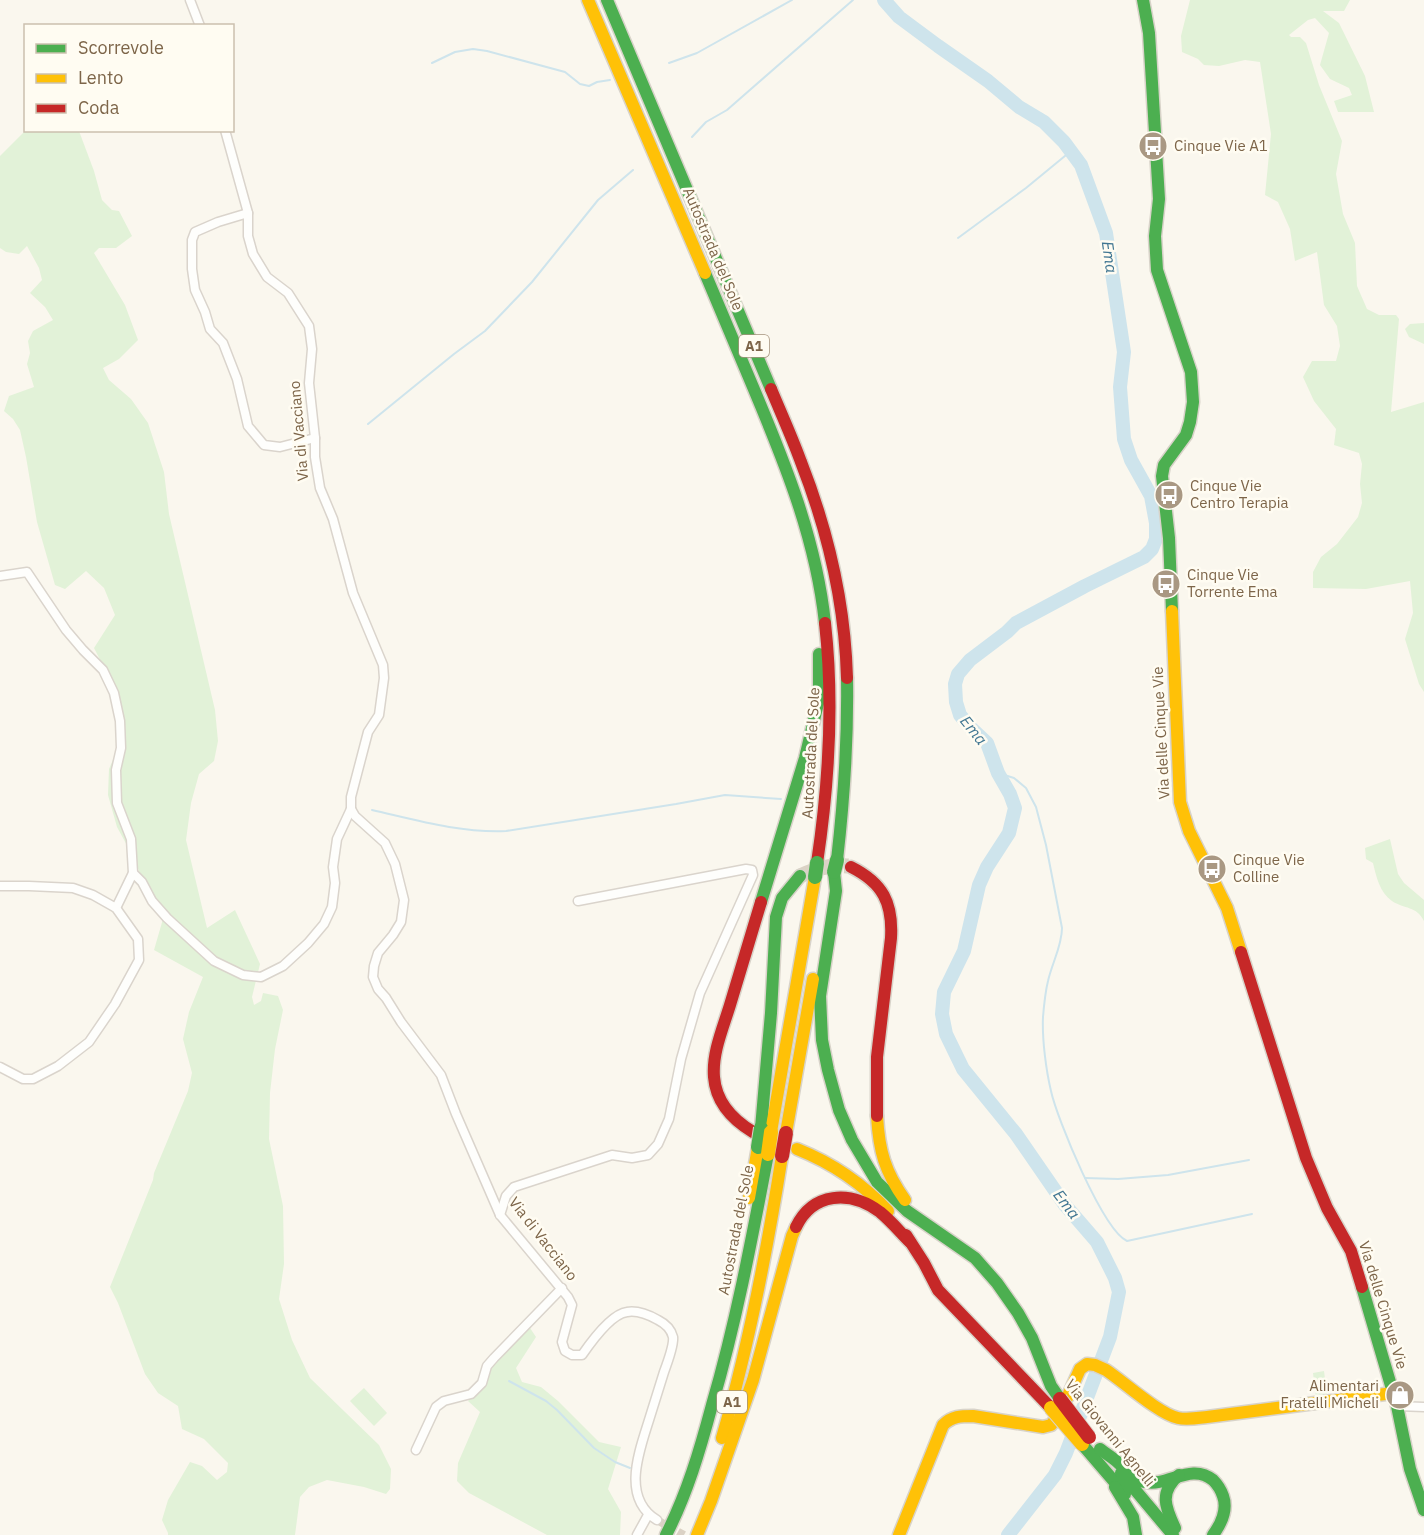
<svg xmlns="http://www.w3.org/2000/svg" width="1424" height="1535" viewBox="0 0 1424 1535" font-family="'IBM Plex Sans',sans-serif">
	<rect width="100%" height="100%" fill="#faf7ee"/>
	<g fill="#e2f2d8">
		<polygon points="1190,0 1350,0 1344,11 1323,11 1339,23 1365,76 1374,112 1338,112 1334,101 1352,95 1349,88 1330,79 1320,65 1329,33 1315,18 1308,20 1289,35 1291,37 1300,37 1306,43 1319,85 1342,141 1336,174 1343,214 1355,243 1357,286 1367,309 1379,315 1396,315 1399,319 1391,412 1424,402 1424,692 1419,684 1405,639 1413,613 1410,581 1366,589 1313,588 1313,572 1321,557 1337,544 1358,517 1362,503 1360,484 1362,464 1359,453 1334,445 1336,429 1314,401 1303,377 1312,361 1336,361 1340,346 1337,326 1324,305 1317,252 1295,261 1290,229 1278,202 1265,195 1271,134 1260,62 1245,60 1219,66 1204,65 1198,59 1182,52 1181,36"/>
		<polygon points="26,130 79,131 94,171 102,200 112,210 119,211 132,236 116,248 99,248 94,253 125,305 138,340 119,359 103,368 109,380 131,399 148,423 164,472 169,514 215,710 218,741 214,761 199,774 191,803 186,840 207,928 235,910 260,964 252,997 254,1005 261,1001 263,993 278,996 283,1010 275,1049 270,1093 269,1139 283,1206 284,1264 279,1299 292,1340 310,1378 379,1445 391,1469 390,1489 386,1494 364,1487 327,1480 309,1487 300,1497 295,1535 168,1535 168,1533 162,1520 168,1500 190,1462 202,1466 217,1480 227,1472 228,1463 204,1439 182,1429 178,1406 158,1393 145,1374 118,1303 110,1287 153,1180 154,1173 188,1091 192,1073 183,1039 189,1012 203,977 154,950 165,912 142,879 135,860 117,827 108,795 109,769 118,748 113,685 94,648 115,615 104,588 86,571 65,589 55,585 37,522 26,457 20,430 13,419 4,411 9,396 34,387 27,364 30,353 28,341 33,331 53,320 45,307 30,293 42,280 39,268 27,246 19,254 6,252 0,248 0,156"/>
		<polygon points="1424,323 1424,344 1409,337 1405,329 1410,324"/>
		<path d="M1390 839 1398 874 1404 883 1424 900V921C1417 906 1404 909 1392 901 1380 893 1376 876 1373 863L1366 859 1365 848Z"/>
		<polygon points="530,1328 536,1337 516,1368 522,1382 541,1387 558,1401 599,1442 621,1447 608,1489 621,1512 620,1535 547,1535 469,1493 457,1481 458,1463 480,1412 468,1401 487,1381 491,1368"/>
		<polygon points="1324,1371 1327,1394 1331,1394 1331,1397 1316,1398 1313,1373"/>
		<polygon points="364,1388 387,1413 374,1426 350,1401"/>
	</g>
	<g fill="none" stroke-linecap="round" stroke-linejoin="round">
		<g stroke="#cee4ec" stroke-width="2">
			<polyline points="432,63 455,52 473,49 487,51 565,72 580,84 589,86 597,82 610,80"/>
			<polyline points="669,63 697,53 792,0"/>
			<polyline points="692,137 706,122 727,110 853,0"/>
			<polyline points="958,238 1026,188 1071,151"/>
			<polyline points="368,424 454,354 485,331 532,282 598,200 633,170"/>
			<path d="M998 773 1014 778 1026 788 1036 807 1046 845 1062 928C1062 946 1052 963 1048 981 1045 993 1044 1005 1043 1017 1042 1039 1046 1070 1051 1091 1057 1119 1103 1230 1127 1241L1252 1214"/>
			<path d="M372 810C416 820 460 833 506 831L676 804 725 795 781 799"/>
			<polyline points="1085,1178 1118,1179 1168,1175 1249,1160"/>
			<polyline points="509,1381 546,1401 557,1410 594,1448 615,1462 630,1468"/>
		</g>
		<polyline stroke="#cee4ec" stroke-width="14" points="884,0 899,17 938,46 988,81 1019,107 1044,122 1064,142 1081,165 1106,233 1124,352 1120,387 1124,439 1131,460 1151,496 1156,523 1156,539 1152,549 1144,557 1085,586 1016,623 1007,632 970,660 958,674 955,684 956,702 960,715 970,727 987,743 998,773 1010,794 1015,808 1009,833 987,867 979,885 964,951 944,992 942,1014 946,1034 963,1069 1016,1134 1065,1205 1097,1242 1115,1278 1119,1292 1110,1337 1066,1453 1055,1475 1008,1535"/>
		<polyline stroke="#dbd2c5" stroke-width="8" stroke-dasharray="8 4" stroke-linecap="butt" points="657,1520 684,1535"/>
		<path stroke="#dbd2c5" stroke-width="15" stroke-dasharray="15 8" stroke-linecap="butt" d="M800 876C815 869 831 864 848 866"/>
		<g stroke="#dad4cc" stroke-width="11">
			<g id="street">
				<polyline points="190,0 200,26"/>
				<polyline points="248,213 218,222 195,232 192,240 192,269 195,290 205,312 210,329 223,343 237,379 248,426 264,445 280,447 315,438"/>
				<polyline points="0,576 27,572 66,630 83,650 103,670 114,693 120,721 121,748 116,770 117,803 131,839 133,873 116,908"/>
				<path d="M351 809 355 816 385 843 395 864 404 900 401 922 393 935 378 953 374 966 373 977 378 989 386 998 401 1022 441 1075 456 1114 500 1215 568 1297 572 1305 562 1342 565 1351 572 1355H582C591 1342 611 1314 627 1312 638 1310 649 1315 658 1320 664 1323 671 1329 673 1337 674 1344 667 1364 664 1372 659 1388 654 1404 649 1420 639 1452 621 1498 657 1520"/>
				<polyline points="133,873 142,882 152,901 167,918 214,961 243,975 261,977 283,966 308,943 324,924 332,907 335,883 333,867 337,839 351,809 351,797 368,732 379,715 384,678 383,665 353,593 333,519 320,488 315,457 315,438 309,383 312,349 309,326 288,293 267,277 253,254 248,236 248,213 225,130"/>
				<polyline points="0,886 29,886 73,888 93,895 116,908 138,939 139,960 115,1004 89,1042 58,1066 33,1079 23,1079 0,1067"/>
				<polyline points="500,1215 506,1196 514,1187 612,1155 632,1158 648,1155 658,1144 669,1119 681,1059 700,993 753,875 752,870 746,869 578,901"/>
				<polyline points="1397,1406 1424,1407"/>
				<polyline points="416,1450 436,1407 444,1401 471,1394 482,1383 487,1366 494,1358 562,1288"/>
				<polyline points="637,1535 648,1515"/>
			</g>
		</g>
		<g stroke="#d8d3c9" stroke-width="15">
			<g id="fast">
				<polyline points="607,0 771,389"/>
				<polyline points="1143,0 1149,33 1159,199 1155,236 1157,270 1191,372 1193,402 1190,422 1186,435 1164,465 1162,476 1169,538 1172,611"/>
				<path d="M705 273C721 311 737 349 753 387 785 463 816 539 825 623"/>
				<path d="M837 860C844 799 848 739 847 678"/>
				<polyline points="834,872 836,891 820,996 822,1040 828,1070 839,1110 852,1140 877,1182 907,1211 975,1258 997,1283 1018,1313 1032,1338 1051,1386 1060,1399"/>
				<polyline points="761,902 805,758 819,699 819,654"/>
				<polyline points="761,1128 771,1013 776,917 782,898 800,876"/>
				<polyline points="1362,1287 1397,1406 1410,1469 1424,1510"/>
				<polyline points="1082,1444 1125,1494"/>
				<path d="M1100 1449C1105 1453 1110 1456 1115 1460 1125 1468 1133 1480 1145 1482 1168 1487 1191 1462 1213 1480 1217 1484 1221 1490 1223 1496 1228 1510 1221 1524 1213 1535"/>
				<polyline points="1121,1473 1173,1535"/>
				<polyline points="1115,1487 1133,1517 1136,1535"/>
				<path d="M1175 1528C1165 1507 1159 1492 1179 1475"/>
				<path d="M666 1535C687 1494 700 1450 712 1405 736 1323 752 1238 768 1154"/>
			</g>
		</g>
		<g stroke="#d8d3c9" stroke-width="15">
			<g id="slow">
				<polyline points="588,0 705,273"/>
				<polyline points="1172,611 1180,802 1189,831 1227,908 1241,952"/>
				<path d="M877 1116C879 1151 885 1172 905 1200"/>
				<polyline points="771,1132 815,877"/>
				<polyline points="786,1133 813,979"/>
				<path d="M797 1149C832 1163 862 1183 888 1211"/>
				<polyline points="749,1198 758,1147"/>
				<path d="M1067 1398 1080 1369 1087 1364 1095 1365 1106 1370C1124 1382 1159 1414 1178 1418 1187 1420 1198 1418 1207 1417L1393 1393"/>
				<path d="M722 1438C749 1345 767 1251 782 1156"/>
				<polyline points="697,1535 711,1501 753,1380 792,1236 796,1227"/>
				<path d="M899 1535 943 1425C952 1416 961 1416 973 1416L1043 1427 1051 1425 1055 1420"/>
			</g>
		</g>
		<g stroke="#d8d3c9" stroke-width="15">
			<g id="jam">
				<path d="M771 389C781 413 792 437 801 462 828 531 845 604 847 678"/>
				<path d="M817 863C829 783 834 703 825 623"/>
				<path d="M851 867C883 883 893 903 891 938L877 1057V1116"/>
				<polyline points="1241,952 1306,1158 1327,1208 1351,1251 1362,1287"/>
				<path d="M753 1132C733 1120 716 1102 714 1077 712 1053 723 1028 730 1005 740 971 751 936 761 902"/>
				<path d="M796 1227C813 1192 850 1190 880 1212 891 1221 900 1232 910 1242"/>
				<polyline points="906,1235 924,1263 938,1290 1051,1408"/>
			</g>
		</g>
		<use href="#street" stroke="#fefefc" stroke-width="8"/>
		<use href="#fast" stroke="#4caf50" stroke-width="12"/>
		<use href="#slow" stroke="#ffc107" stroke-width="12"/>
		<use href="#jam" stroke="#c62828" stroke-width="12"/>
		<g stroke="#dcd4ca" stroke-width="16" stroke-linecap="butt">
			<g id="fast-bridge">
				<polyline points="834,872 837,860"/>
				<polyline points="815,877 817,863"/>
				<polyline points="758,1147 761,1128"/>
			</g>
		</g>
		<g stroke="#dcd4ca" stroke-width="16" stroke-linecap="butt">
			<g id="slow-bridge">
				<polyline points="768,1154 771,1132"/>
				<polyline points="1051,1408 1082,1444"/>
			</g>
		</g>
		<g stroke="#dcd4ca" stroke-width="16" stroke-linecap="butt">
			<g id="jam-bridge">
				<polyline points="782,1156 786,1133"/>
				<polyline points="1060,1399 1089,1437"/>
			</g>
		</g>
		<use href="#fast-bridge" stroke="#4caf50" stroke-width="14"/>
		<use href="#slow-bridge" stroke="#ffc107" stroke-width="14"/>
		<use href="#jam-bridge" stroke="#c62828" stroke-width="14"/>
	</g>
	<defs>
		<g id="bus-disc" transform="scale(1.5)"><circle r="9.5" fill="#a99883" stroke="#fffcf2"/><path d="M-5-6H5V4H4V6H2V4H-2V6H-4V4H-5ZM-3.5-4V0h7V-4ZM-3.5 1.2v1.5H-2V1.2ZM2 1.2v1.5H3.5V1.2Z" fill="#fff"/></g>
		<g id="shop-disc" transform="scale(1.5)"><circle r="9.5" fill="#a99883" stroke="#fffcf2"/><path d="M-5-2.5h2.3a2.7 3.5 0 0 1 5.4 0H5L5.5 6h-11ZM-1.5-2.5h3a1.5 2.3 0 0 0-3 0Z" fill="#fff"/></g>
	</defs>
	<g fill-rule="evenodd">
		<use href="#bus-disc" x="1153" y="146"/>
		<use href="#bus-disc" x="1169" y="495"/>
		<use href="#bus-disc" x="1166" y="584"/>
		<use href="#bus-disc" x="1212" y="869"/>
		<use href="#shop-disc" x="1400" y="1395"/>
	</g>
	<g text-anchor="middle" stroke-width="5" stroke-linejoin="round" paint-order="stroke">
		<g fill="#fffcf2" stroke="#a4927c" stroke-width="1.5">
			<rect x="739" y="335" width="30" height="22" rx="4.5"/>
			<rect x="717" y="1391" width="30" height="22" rx="4.5"/>
		</g>
		<g font-size="14" font-weight="bold" fill="#7d6549">
			<text x="754" y="351">A1</text>
			<text x="732" y="1407">A1</text>
		</g>
		<g font-size="15" fill="#7d6549" stroke="#fffcf2" text-anchor="start">
			<text x="1174" y="151">Cinque Vie A1</text>
			<text x="1190" y="491">Cinque Vie<tspan x="1190" dy="17">Centro Terapia</tspan></text>
			<text x="1187" y="580">Cinque Vie<tspan x="1187" dy="17">Torrente Ema</tspan></text>
			<text x="1233" y="865">Cinque Vie<tspan x="1233" dy="17">Colline</tspan></text>
			<text x="1379" y="1391" text-anchor="end">Alimentari<tspan x="1379" dy="17">Fratelli Micheli</tspan></text>
		</g>
		<g font-size="15" fill="#7d6549" stroke="#fffcf2">
			<text transform="translate(713 249) rotate(67)" y="5">Autostrada del Sole</text>
			<text transform="translate(299 431) rotate(-95)" y="5">Via di Vacciano</text>
			<text transform="translate(1161 733) rotate(-93)" y="5">Via delle Cinque Vie</text>
			<text transform="translate(811 753) rotate(-87)" y="5">Autostrada del Sole</text>
			<text transform="translate(736 1230) rotate(-79)" y="5">Autostrada del Sole</text>
			<text transform="translate(543 1239) rotate(52)" y="5">Via di Vacciano</text>
			<text transform="translate(1383 1305) rotate(73)" y="5">Via delle Cinque Vie</text>
			<text transform="translate(1110 1433) rotate(51)" y="5">Via Giovanni Agnelli</text>
		</g>
		<g font-size="16" font-style="italic" fill="#417692" stroke="#fffcf2">
			<text transform="translate(1110 257) rotate(82)" y="6">Ema</text>
			<text transform="translate(974 730) rotate(51)" y="6">Ema</text>
			<text transform="translate(1067 1204) rotate(52)" y="6">Ema</text>
		</g>
	</g>
	<rect x="24" y="24" width="210" height="108" fill="#fffcf2" stroke="#cbc0ae" stroke-width="1.5"/>
	<rect x="36" y="44" width="30" height="9" fill="#4caf50" stroke="#cbc0ae" stroke-width="1.5"/>
	<text x="78" y="54" font-size="18" fill="#7d6549">Scorrevole</text>
	<rect x="36" y="74" width="30" height="9" fill="#ffc107" stroke="#cbc0ae" stroke-width="1.5"/>
	<text x="78" y="84" font-size="18" fill="#7d6549">Lento</text>
	<rect x="36" y="104" width="30" height="9" fill="#c62828" stroke="#cbc0ae" stroke-width="1.5"/>
	<text x="78" y="114" font-size="18" fill="#7d6549">Coda</text>
</svg>
